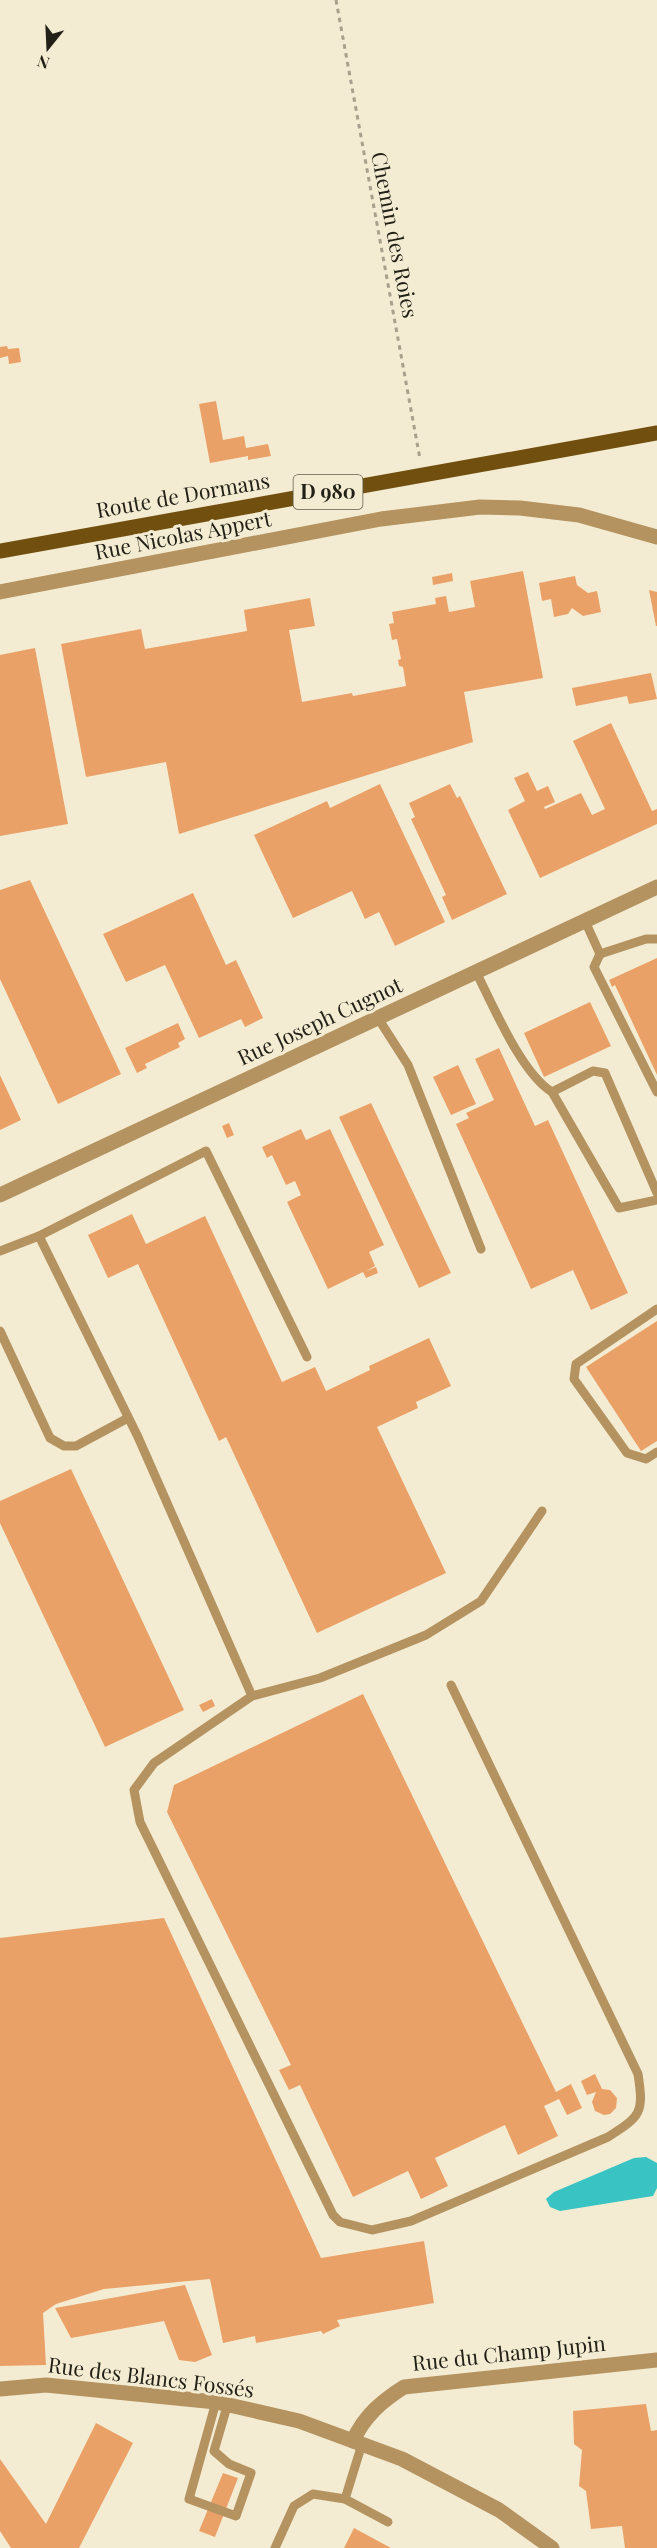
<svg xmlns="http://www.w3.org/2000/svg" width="657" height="2548" viewBox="0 0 657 2548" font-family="'Playfair Display',serif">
	<rect width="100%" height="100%" fill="#f4ecd2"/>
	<polygon fill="#3ac3c3" points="646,2157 657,2163 657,2188 653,2196 560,2211 550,2207 546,2199 554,2192 634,2158"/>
	<g fill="#eaa168">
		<polygon points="7,346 8,349 19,348 21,362 9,364 8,356 0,358 0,347"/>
		<polygon points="216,401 223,440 244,436 246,448 268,444 271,456 248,460 248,456 210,463 199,404"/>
		<polygon points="523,571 543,678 464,692 473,742 179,834 166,762 86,777 61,644 141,629 145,649 247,631 244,610 310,598 315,626 289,630 302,702 352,693 353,696 406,686 403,667 399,666 398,660 401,659 397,639 392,640 389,624 394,623 392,612 436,604 435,598 446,596 449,612 475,607 470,581"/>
		<polygon points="452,573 453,581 433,585 432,577"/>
		<polygon points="575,576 577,585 588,593 597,591 601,612 583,616 572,608 568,614 554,617 551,599 542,601 539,583"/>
		<polygon points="649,590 657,592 657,626 656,626"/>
		<polygon points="35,648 68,824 0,836 0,655"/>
		<polygon points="651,673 657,699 629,704 627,696 576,706 572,688"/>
		<polygon points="611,723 652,811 657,809 657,824 540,878 508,810 525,801 514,778 528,772 537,791 548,786 555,802 544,807 545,809 581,793 592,815 605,809 573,741"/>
		<polygon points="380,784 445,922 395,946 379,912 365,919 352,891 293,918 254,835 327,801 330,808"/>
		<polygon points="450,784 457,798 460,796 507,894 452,920 442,897 446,895 411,819 415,817 409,803"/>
		<polygon points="30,880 121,1074 58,1104 0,979 0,890"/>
		<polygon points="193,893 226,965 236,960 263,1018 245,1027 241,1019 199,1038 165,965 126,982 103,934"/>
		<polygon points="657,958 657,1075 615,985 612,987 609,980"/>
		<polygon points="590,1002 611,1046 544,1077 524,1033"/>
		<polygon points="178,1023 185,1039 178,1043 180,1047 145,1064 147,1068 137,1073 125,1048"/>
		<polygon points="499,1048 535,1126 548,1120 628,1293 591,1310 573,1270 531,1289 456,1124 469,1118 466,1113 494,1100 475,1059"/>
		<polygon points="458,1065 476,1104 451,1115 433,1077"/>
		<polygon points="0,1075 21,1120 0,1130"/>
		<polygon points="371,1103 451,1273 419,1288 339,1117"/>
		<polygon points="229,1123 234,1135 227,1138 222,1126"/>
		<polygon points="301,1129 306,1140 330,1129 384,1245 369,1252 375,1266 366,1271 376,1267 378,1273 366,1278 363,1272 328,1289 287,1202 301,1195 295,1181 286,1185 272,1155 267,1158 262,1147"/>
		<polygon points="132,1214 146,1244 205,1216 282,1382 315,1367 326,1391 370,1370 369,1366 429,1338 451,1386 416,1402 418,1408 377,1427 446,1573 317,1633 226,1437 219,1441 138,1264 108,1278 88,1235"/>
		<polygon points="657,1321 657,1441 641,1451 586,1367"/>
		<polygon points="71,1469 184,1710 105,1747 0,1523 0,1501"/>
		<polygon points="363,1694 556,2092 571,2084 582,2108 567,2115 559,2099 544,2106 558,2136 518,2155 505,2125 435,2158 448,2186 421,2199 408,2171 353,2197 300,2085 289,2090 279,2070 291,2065 167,1812 174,1785"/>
		<polygon points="212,1699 215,1706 203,1712 199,1705"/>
		<polygon points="164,1918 321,2258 424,2241 434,2303 337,2320 340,2326 323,2334 321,2331 256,2343 255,2336 223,2343 210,2279 104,2289 56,2304 43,2313 46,2365 0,2366 0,1938"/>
		<polygon points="595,2074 602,2089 610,2090 617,2098 616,2108 610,2114 604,2115 595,2111 592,2102 596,2092 587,2095 581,2081"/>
		<polygon points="185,2285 212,2355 195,2362 179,2360 164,2321 71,2338 55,2308"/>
		<polygon points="646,2404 651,2431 657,2430 657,2548 625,2548 622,2526 591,2529 586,2491 579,2486 582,2450 574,2444 573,2411"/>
		<polygon points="96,2423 133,2443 79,2548 11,2548 0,2531 0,2459 46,2524"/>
		<polygon points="223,2473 238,2478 215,2537 199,2531"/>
		<polygon points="354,2528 391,2548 344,2548"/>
	</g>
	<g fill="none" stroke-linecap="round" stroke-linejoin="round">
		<polyline stroke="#a6a08c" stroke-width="3" stroke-dasharray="4.5 4.5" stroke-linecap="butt" points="336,0 420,459"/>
		<g stroke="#b49361" stroke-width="9">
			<polyline points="585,921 600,954 594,967 657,1092"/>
			<polyline points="600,954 646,939 657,939"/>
			<path d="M476 972C493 1005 521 1073 552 1092"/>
			<polyline points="378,1018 408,1065 481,1249"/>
			<polyline points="657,1193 605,1073 593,1071 552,1092 619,1208 657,1200"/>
			<polyline points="39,1236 206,1151 307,1357"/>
			<path d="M0 1251 39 1236 138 1437 252 1696 154 1763 134 1790 140 1822 333 2215 340 2222 372 2230 411 2221 608 2137C641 2116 644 2113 638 2074L451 1685"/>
			<polyline points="657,1309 576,1364 574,1379 627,1453 646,1459 657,1452"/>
			<polyline points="0,1331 50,1438 64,1446 76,1446 128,1418"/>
			<polyline points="252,1696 320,1678 426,1635 481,1601 542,1511"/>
			<polyline points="216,2402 189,2499 236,2516 251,2473 229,2464 214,2451 228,2403"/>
			<polyline points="345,2499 362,2444"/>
			<polyline points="275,2548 294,2506 313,2494 345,2499 388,2522"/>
		</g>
		<g stroke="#b49361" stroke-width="15">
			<polyline points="0,592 381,519 480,507 520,508 579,515 657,537"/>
			<polyline points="0,1195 657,887"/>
			<path d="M353 2441C364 2416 382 2401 404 2387L657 2360"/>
		</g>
		<polyline stroke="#b49361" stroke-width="15" points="0,2389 46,2385 216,2402 299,2421 402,2459 499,2510 552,2548"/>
		<polyline stroke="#714f0e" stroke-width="15" points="0,551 657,433"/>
	</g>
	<g text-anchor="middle" stroke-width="6" stroke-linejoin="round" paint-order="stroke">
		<rect fill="#f4ecd2" stroke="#625e4f" stroke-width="1.5" x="293.5" y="475" width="69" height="34" rx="4.5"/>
		<g font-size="20" font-weight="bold" fill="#232117">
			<text x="328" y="499">D 980</text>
		</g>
		<g font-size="21" fill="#232117" stroke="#f4ecd2">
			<text transform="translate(394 235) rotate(79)" y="7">Chemin des Roies</text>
			<text transform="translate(183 496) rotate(-10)" y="7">Route de Dormans</text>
			<text transform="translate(183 536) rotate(-11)" y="7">Rue Nicolas Appert</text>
			<text transform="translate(320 1022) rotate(-25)" y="7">Rue Joseph Cugnot</text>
			<text transform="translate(509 2354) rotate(-6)" y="7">Rue du Champ Jupin</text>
			<text transform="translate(151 2378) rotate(7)" y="7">Rue des Blancs Fossés</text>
		</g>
	</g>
	<g transform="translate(48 48) rotate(198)" stroke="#f4ecd2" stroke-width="4.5" paint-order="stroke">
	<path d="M0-4.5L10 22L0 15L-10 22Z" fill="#232117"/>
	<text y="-9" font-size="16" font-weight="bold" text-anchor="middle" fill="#232117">N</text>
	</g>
</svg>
